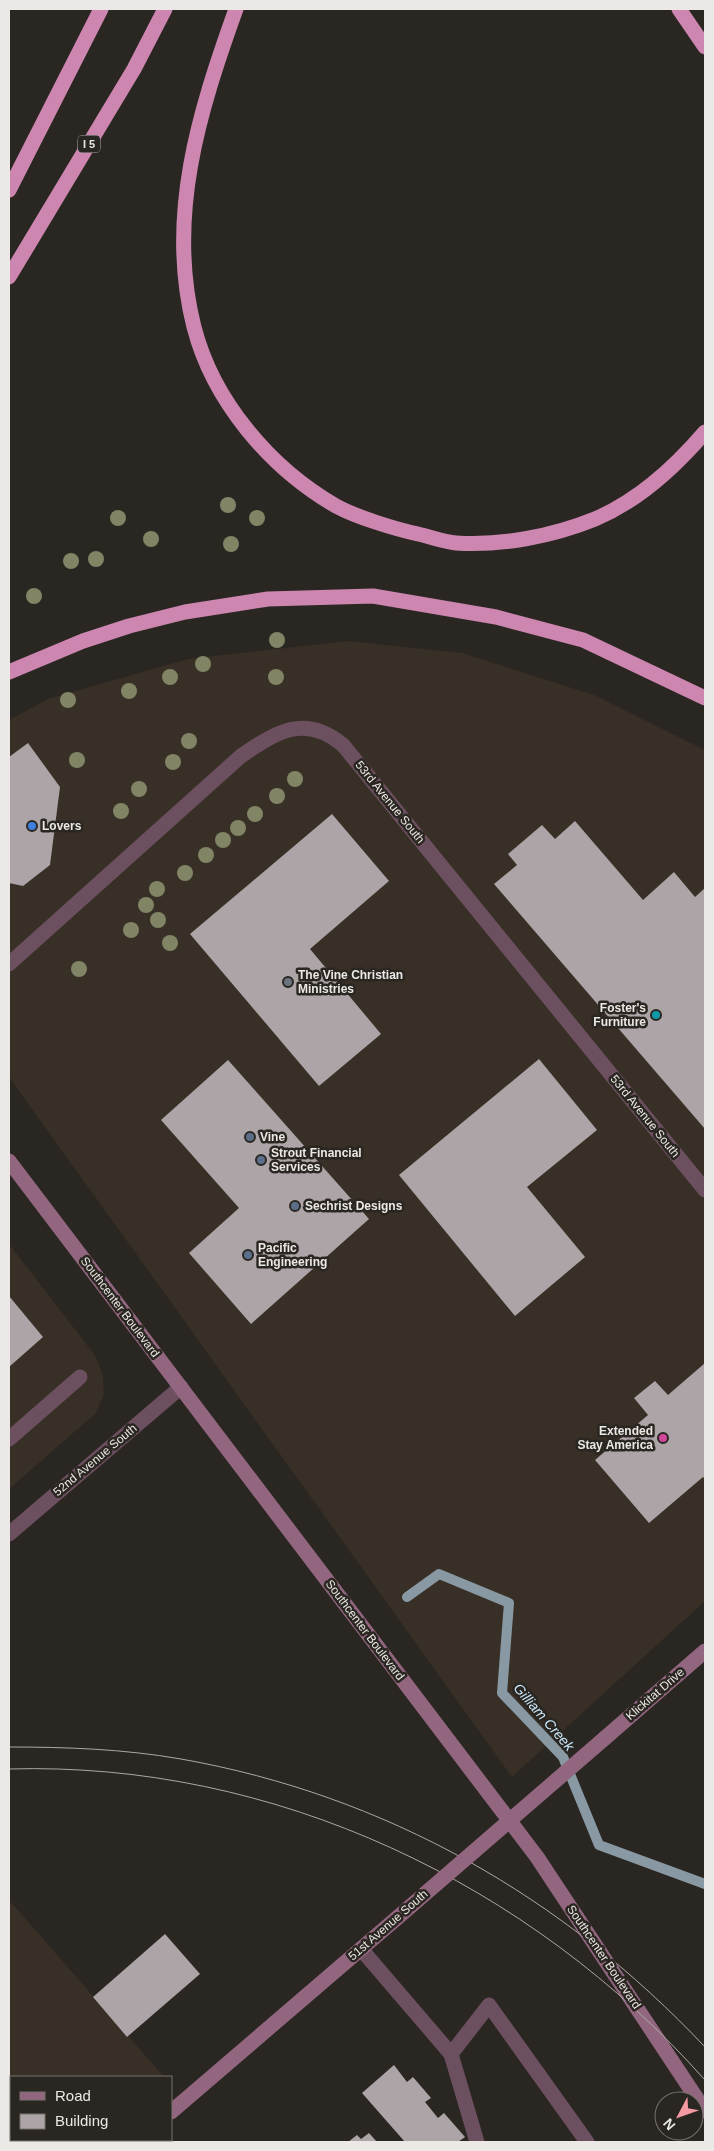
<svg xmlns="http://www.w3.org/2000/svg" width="714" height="2151" viewBox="0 0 714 2151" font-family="Arial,sans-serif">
	<rect width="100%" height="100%" fill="#2a2621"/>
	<g fill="#382f26">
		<polygon points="348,641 462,653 594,695 705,750 705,1601 512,1777 9,1077 9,720 48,699 188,659"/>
		<polygon points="9,1244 94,1354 103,1375 104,1394 96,1413 9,1489"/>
		<polygon points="9,1900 164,2077 11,2077 11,2140 94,2140 91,2142 9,2142"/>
	</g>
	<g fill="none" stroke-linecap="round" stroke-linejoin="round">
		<polyline stroke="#8899a4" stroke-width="10" points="407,1597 439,1574 509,1603 502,1693 563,1757 599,1845 705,1884"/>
	</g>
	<g fill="#aca4a6">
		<polygon points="28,743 60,787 50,865 23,886 9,883 9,757"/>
		<polygon points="332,814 389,881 310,949 381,1034 319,1086 190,934"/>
		<polygon points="575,821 643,900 674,872 695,897 705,888 705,1129 494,884 517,865 508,854 542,825 555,839"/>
		<polygon points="539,1059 597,1130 527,1187 585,1257 515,1316 399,1175"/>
		<polygon points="228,1060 369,1219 251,1324 189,1253 239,1208 161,1120"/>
		<polygon points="9,1296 43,1337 9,1367"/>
		<polygon points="705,1363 705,1479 703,1477 649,1523 595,1460 648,1415 634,1398 655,1381 668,1395"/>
		<polygon points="165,1934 200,1974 127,2037 93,1997"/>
		<polygon points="394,2065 407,2082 413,2077 431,2098 425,2102 438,2118 444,2113 465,2137 458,2142 405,2142 362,2093"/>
		<polygon points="369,2133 377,2142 348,2142 357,2135 361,2139"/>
	</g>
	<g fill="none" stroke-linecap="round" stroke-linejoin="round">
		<g stroke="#6c5060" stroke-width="15">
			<polyline points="9,1439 80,1377"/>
			<polyline points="361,1949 451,2054 477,2142"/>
			<polyline points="451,2054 489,2005 587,2142"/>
		</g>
		<g stroke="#6c5060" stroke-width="15">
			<path d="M9 964 241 756C276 732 305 713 343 745L705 1190"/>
			<polyline points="9,1534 181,1387"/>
		</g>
		<g stroke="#936680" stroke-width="15">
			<polyline points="9,1161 537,1857 705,2111"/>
			<polyline points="605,1738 705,1651"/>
			<polyline points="171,2112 397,1918"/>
			<polyline points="136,2142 139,2140"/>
		</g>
		<g stroke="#cc86b0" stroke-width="15">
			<path d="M236 9C199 112 166 217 194 327 213 401 270 468 336 506 356 517 395 529 418 534 431 537 444 542 456 543 502 546 553 536 595 519 638 501 675 467 705 432"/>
			<polyline points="679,9 705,47"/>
			<polyline points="9,190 101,9"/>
			<polyline points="9,277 134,69 165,9"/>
			<polyline points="9,672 83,641 129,626 185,612 268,599 373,596 496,617 583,640 705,698"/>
		</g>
		<g stroke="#aca9a5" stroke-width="1">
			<path d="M9 1747C66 1747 124 1749 181 1759 385 1795 564 1897 705 2047"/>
			<path d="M9 1769C274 1761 530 1883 705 2080"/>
		</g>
		<polyline stroke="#936680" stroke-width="15" points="397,1918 605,1738"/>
	</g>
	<g fill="#818465">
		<circle cx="228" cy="505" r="8"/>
		<circle cx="118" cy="518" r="8"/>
		<circle cx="257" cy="518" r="8"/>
		<circle cx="151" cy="539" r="8"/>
		<circle cx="231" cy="544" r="8"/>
		<circle cx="96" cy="559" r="8"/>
		<circle cx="71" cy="561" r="8"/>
		<circle cx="34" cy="596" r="8"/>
		<circle cx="277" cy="640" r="8"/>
		<circle cx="203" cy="664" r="8"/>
		<circle cx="170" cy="677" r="8"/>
		<circle cx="276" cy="677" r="8"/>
		<circle cx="129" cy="691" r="8"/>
		<circle cx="68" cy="700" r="8"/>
		<circle cx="189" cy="741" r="8"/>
		<circle cx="77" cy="760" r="8"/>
		<circle cx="173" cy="762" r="8"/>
		<circle cx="295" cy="779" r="8"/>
		<circle cx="139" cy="789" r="8"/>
		<circle cx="277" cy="796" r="8"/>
		<circle cx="121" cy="811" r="8"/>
		<circle cx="255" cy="814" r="8"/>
		<circle cx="238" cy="828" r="8"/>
		<circle cx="223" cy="840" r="8"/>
		<circle cx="206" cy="855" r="8"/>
		<circle cx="185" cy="873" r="8"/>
		<circle cx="157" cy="889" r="8"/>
		<circle cx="146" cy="905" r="8"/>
		<circle cx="158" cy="920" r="8"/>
		<circle cx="131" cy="930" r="8"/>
		<circle cx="170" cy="943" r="8"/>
		<circle cx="79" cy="969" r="8"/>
	</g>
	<circle fill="#3f7fe0" stroke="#2a2621" stroke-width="2" cx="32" cy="826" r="5"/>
	<circle fill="#6b7280" stroke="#2a2621" stroke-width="2" cx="288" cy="982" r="5"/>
	<circle fill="#0f9aa8" stroke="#2a2621" stroke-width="2" cx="656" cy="1015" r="5"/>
	<g fill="#5c6f8a" stroke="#2a2621" stroke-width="2">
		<circle cx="250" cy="1137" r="5"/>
		<circle cx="261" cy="1160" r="5"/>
		<circle cx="295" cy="1206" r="5"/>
		<circle cx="248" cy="1255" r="5"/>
	</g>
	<circle fill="#d1479c" stroke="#2a2621" stroke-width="2" cx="663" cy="1438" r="5"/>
	<g text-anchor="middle" stroke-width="5" stroke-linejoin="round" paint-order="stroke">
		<rect fill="#2a2621" stroke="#b1aeaa" stroke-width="1" x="78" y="135.5" width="22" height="17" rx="4"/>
		<g font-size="11" font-weight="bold" fill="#ebe8e5">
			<text x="89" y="148">I 5</text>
		</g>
		<g font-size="12" fill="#ebe8e5" stroke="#2a2621">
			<text transform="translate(390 802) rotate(51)" y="4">53rd Avenue South</text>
			<text transform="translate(645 1116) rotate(51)" y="4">53rd Avenue South</text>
			<text transform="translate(120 1307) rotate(53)" y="4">Southcenter Boulevard</text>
			<text transform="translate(95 1460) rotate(-40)" y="4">52nd Avenue South</text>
			<text transform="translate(365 1630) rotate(53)" y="4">Southcenter Boulevard</text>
			<text transform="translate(655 1694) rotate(-41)" y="4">Klickitat Drive</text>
			<text transform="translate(388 1925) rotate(-41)" y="4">51st Avenue South</text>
			<text transform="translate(604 1957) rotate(56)" y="4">Southcenter Boulevard</text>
		</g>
		<g font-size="12" font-weight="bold" fill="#ebe8e5" stroke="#2a2621" text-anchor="start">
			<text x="42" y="830">Lovers</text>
			<text x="298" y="979">The Vine Christian<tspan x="298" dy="14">Ministries</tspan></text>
			<text x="646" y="1012" text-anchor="end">Foster's<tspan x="646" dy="14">Furniture</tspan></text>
			<text x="260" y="1141">Vine</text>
			<text x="271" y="1157">Strout Financial<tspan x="271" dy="14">Services</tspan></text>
			<text x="305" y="1210">Sechrist Designs</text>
			<text x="258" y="1252">Pacific<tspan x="258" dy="14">Engineering</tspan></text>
			<text x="653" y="1435" text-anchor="end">Extended<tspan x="653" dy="14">Stay America</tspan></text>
		</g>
		<g font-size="14" font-style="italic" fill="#cae8fc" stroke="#2a2621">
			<text transform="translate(544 1717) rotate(49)" y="5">Gilliam Creek</text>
		</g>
	</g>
	<rect width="714" height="2151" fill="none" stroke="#ebe8e5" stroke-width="20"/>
	<rect x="10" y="2076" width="162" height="65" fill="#2a2621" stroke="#77746f"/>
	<rect x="20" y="2092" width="25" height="8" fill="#936680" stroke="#77746f"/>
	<text x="55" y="2101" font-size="15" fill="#ebe8e5">Road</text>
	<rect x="20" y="2114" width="25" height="15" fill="#aca4a6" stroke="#77746f"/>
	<text x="55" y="2126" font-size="15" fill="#ebe8e5">Building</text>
	<g transform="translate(679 2116) rotate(229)"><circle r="24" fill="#2a2621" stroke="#77746f"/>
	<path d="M0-4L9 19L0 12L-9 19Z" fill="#f49aa3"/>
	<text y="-8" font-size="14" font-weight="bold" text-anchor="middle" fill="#ebe8e5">N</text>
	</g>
</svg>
